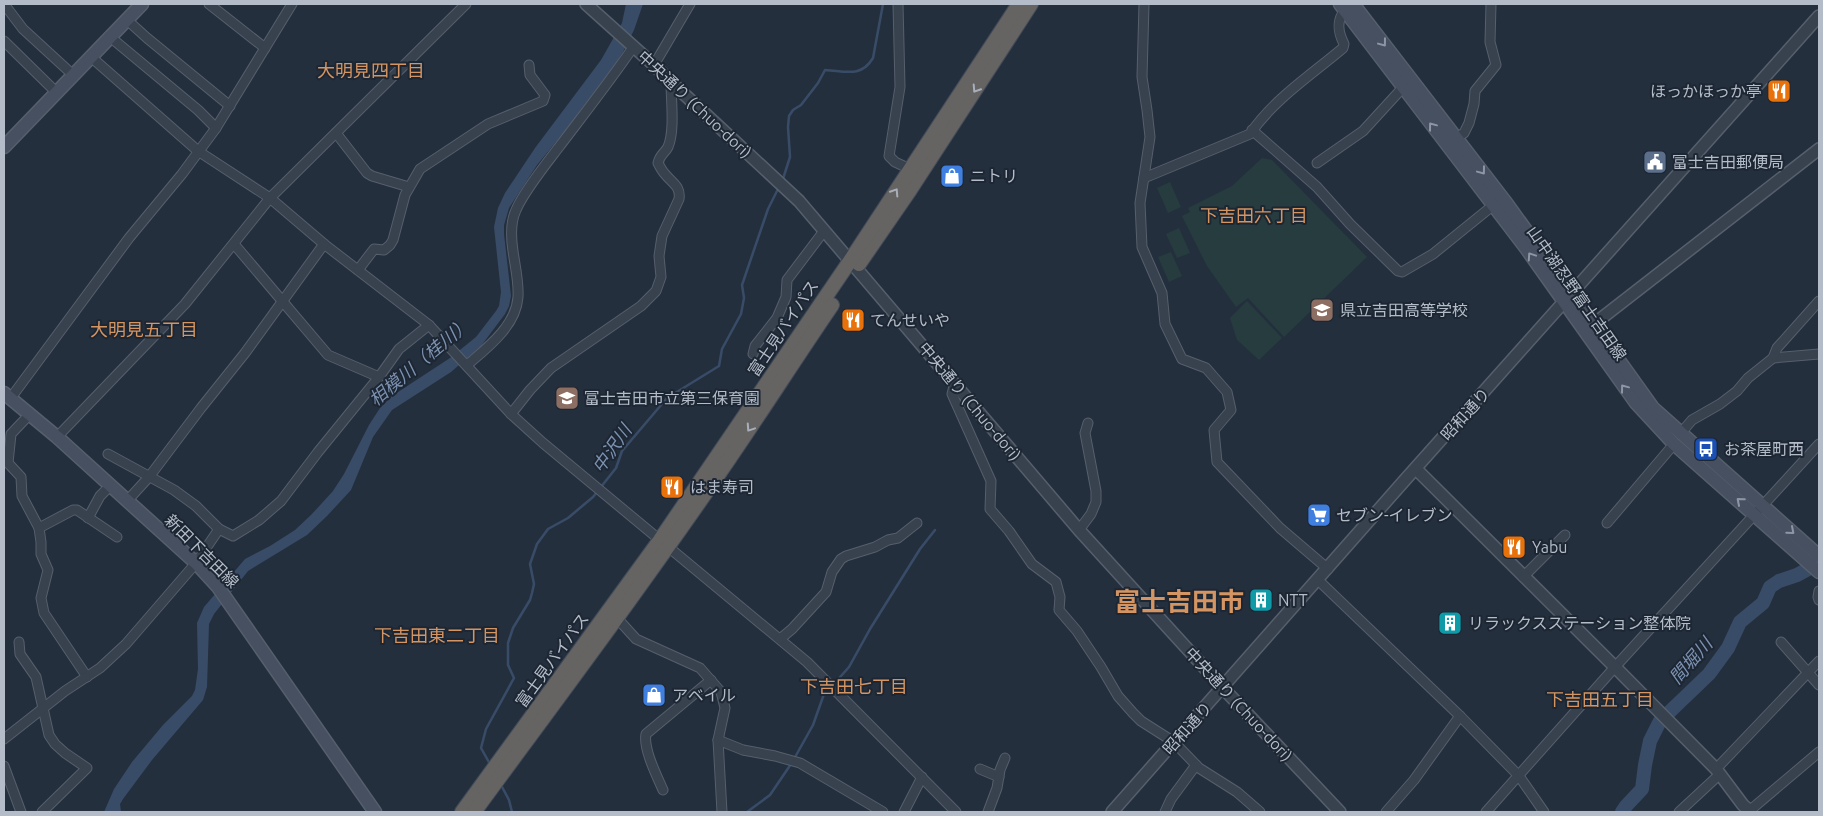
<svg xmlns="http://www.w3.org/2000/svg" width="1823" height="816" viewBox="0 0 1823 816" font-family="Ubuntu,'Noto Sans JP',sans-serif">
	<rect width="100%" height="100%" fill="#242f3e"/>
	<g fill="#263c3f">
		<polygon points="1262,158 1272,160 1367,257 1284,337 1248,298 1236,307 1207,266 1182,216 1190,212 1188,208 1232,186"/>
		<polygon points="1170,182 1181,207 1168,213 1157,188"/>
		<polygon points="1179,228 1190,253 1177,258 1166,234"/>
		<polygon points="1171,252 1182,276 1169,282 1158,257"/>
		<polygon points="1247,301 1282,338 1259,360 1237,340 1230,318"/>
	</g>
	<polygon fill="#394c67" points="626,4 643,4 634,30 623,52 598,91 537,165 509,208 504,225 504,234 511,296 509,306 505,314 481,346 451,372 392,410 373,437 351,490 327,516 307,535 248,571 214,614 209,624 207,687 203,700 152,760 123,799 120,804 121,812 104,812 114,789 132,762 163,725 192,696 195,690 198,669 197,623 204,607 245,559 270,546 295,530 312,514 333,491 344,474 369,425 380,408 392,396 450,358 476,337 496,311 499,306 501,292 494,227 498,208 505,193 535,148 601,60 622,23"/>
	<g fill="none" stroke-linecap="round" stroke-linejoin="round">
		<g stroke="#394c67" stroke-width="2.5">
			<path d="M782 182 790 157 788 127 789 116 793 110 801 105 818 83 825 70C845 71 861 78 873 58L883 4"/>
			<polyline points="833,685 849,667 870,629 920,549 935,530"/>
			<polyline points="794,759 813,725 824,694 830,689"/>
			<polyline points="490,764 481,748 486,729 514,678 508,665 508,643 513,628 530,600 532,593 534,584 530,564 537,544 548,529 568,518 593,497 616,468 622,451 667,398 719,366 722,349 741,314 744,298 742,285 768,209 779,187"/>
			<polyline points="501,785 509,800 512,812"/>
			<polyline points="747,812 770,795 791,764"/>
		</g>
		<polyline stroke="#394c67" stroke-width="14" points="1622,812 1626,806 1642,789 1645,765 1650,741 1660,721 1709,674 1728,648 1740,622 1763,603 1770,587 1779,581 1797,575 1808,569 1819,557"/>
		<g stroke="#565f6c" stroke-width="11">
			<g id="minor">
				<polyline points="4,4 23,29 72,74"/>
				<polyline points="209,4 265,48"/>
				<polyline points="898,4 900,87 889,156 895,162 910,169"/>
				<polyline points="1144,4 1142,77 1147,110 1150,137 1140,203 1142,247 1162,293 1165,324 1182,359 1206,368 1227,392 1231,410 1214,430 1217,462 1280,528 1328,569"/>
				<polyline points="126,19 147,38 230,106"/>
				<polyline points="109,36 198,110 216,128"/>
				<polyline points="4,41 56,92"/>
				<polyline points="90,56 198,151 270,198 324,244 429,325 511,414 543,443 807,662 956,812"/>
				<polyline points="654,65 690,4"/>
				<polyline points="1252,130 1317,187 1350,224 1398,271 1402,272 1433,254 1496,203"/>
				<polyline points="336,133 367,173 372,176 409,187"/>
				<polyline points="1453,140 1464,133 1469,123 1474,104 1475,91 1496,65 1490,42 1491,4"/>
				<polyline points="1317,163 1363,131 1407,83"/>
				<path d="M1144 178 1250 134C1274 99 1311 75 1343 48L1344 44C1338 32 1336 21 1345 10"/>
				<polyline points="234,244 328,355 379,377"/>
				<polyline points="358,270 374,249 384,250 390,245 393,240 405,195 420,169 488,124 543,101 545,95 530,75 529,65"/>
				<polyline points="753,354 755,346 777,318 786,297 787,280 824,231"/>
				<polyline points="1773,358 1819,354"/>
				<path d="M467 365C487 348 516 326 518 297 519 282 515 266 513 251 511 238 510 223 516 210 524 191 546 164 559 147 584 114 610 81 634 46"/>
				<polyline points="955,383 952,394 991,481 990,509 1009,531 1032,564 1056,582 1060,597 1059,610 1077,631 1101,667 1118,696 1133,713 1141,721 1174,742 1199,768 1237,792 1260,812"/>
				<polyline points="10,399 129,238 182,174 216,128 292,4"/>
				<path d="M511 414 530 390 551 368 641 306 656 291 661 277 659 256 662 236 679 199C681 186 672 183 665 174 662 171 660 167 658 163 660 154 665 153 668 147 675 131 671 100 671 82"/>
				<polyline points="29,415 11,434 8,463 21,477 22,496 39,528 41,542 41,554 48,570 41,598 44,613 87,677"/>
				<polyline points="1680,434 1692,420 1720,404 1737,391 1748,378 1773,358 1777,348 1819,301"/>
				<polyline points="57,437 185,304 270,198 466,4"/>
				<polyline points="108,454 174,490 196,506 219,529"/>
				<polyline points="127,501 149,477 201,408 245,353 324,244"/>
				<polyline points="88,518 100,496 110,486"/>
				<polyline points="1607,523 1674,444"/>
				<polyline points="39,528 73,510 77,510 117,537"/>
				<polyline points="1079,530 1091,514 1096,502 1096,491 1085,433 1088,423"/>
				<polyline points="1523,577 1565,535"/>
				<polyline points="1318,580 1460,716 1519,776 1544,812"/>
				<polyline points="1819,591 1818,597 1819,600"/>
				<polyline points="617,618 636,639 700,668 721,692 725,708 718,740 722,812"/>
				<polyline points="780,639 792,629 826,592 832,572 841,559 846,556 875,547 888,540 898,538 917,523"/>
				<polyline points="19,642 20,654 36,677 49,735 55,744 65,753 87,768 42,812"/>
				<polyline points="1781,642 1819,685"/>
				<polyline points="4,739 65,691 100,668 126,644 196,563 219,529 233,536 259,520 281,501 318,452 379,377 399,349 429,325"/>
				<polyline points="718,740 743,750 775,756 800,763 883,812"/>
				<polyline points="4,766 21,812"/>
				<polyline points="980,769 999,777"/>
				<polyline points="1716,769 1819,661"/>
				<path d="M663 790C657 776 643 749 646 734L711 680"/>
				<polyline points="904,812 922,777"/>
				<polyline points="988,812 997,788 1000,770 1005,758"/>
				<polyline points="1165,812 1171,799 1196,765"/>
				<polyline points="1386,812 1414,780 1460,716"/>
				<polyline points="1486,812 1615,667 1819,444"/>
				<polyline points="1679,812 1720,774"/>
				<polyline points="1748,812 1819,752"/>
			</g>
		</g>
		<g stroke="#565f6c" stroke-width="14">
			<g id="tertiary">
				<polyline points="586,4 654,65 671,82 799,201 1079,530 1223,688 1340,812"/>
				<polyline points="1594,324 1819,149"/>
				<polyline points="1416,469 1615,667 1716,769 1743,805 1751,812"/>
				<polyline points="1112,812 1404,481 1819,16"/>
			</g>
		</g>
		<g stroke="#565f6c" stroke-width="15">
			<g id="secondary">
				<polyline points="1340,4 1526,248 1636,403 1674,444 1819,572"/>
				<polyline points="1353,4 1507,204 1653,408 1819,556"/>
				<polyline points="4,147 142,4"/>
				<polyline points="4,393 57,437 196,563 218,587 375,812"/>
			</g>
		</g>
		<g stroke="#434c59" stroke-width="16">
			<g id="trunk">
				<polyline points="859,264 910,190 1031,4"/>
				<polyline points="462,812 660,540 850,261 1019,4"/>
				<path d="M474 812C560 695 647 579 729 459 764 408 797 356 832 305"/>
			</g>
		</g>
		<use href="#minor" stroke="#38414e" stroke-width="9"/>
		<use href="#tertiary" stroke="#38414e" stroke-width="11"/>
		<use href="#secondary" stroke="#465061" stroke-width="12"/>
		<use href="#trunk" stroke="#656462" stroke-width="14"/>
	</g>
	<defs><path id="oneway-chevron" d="M-2-3.5L2.5 0L-2 3.5" fill="none" stroke-width="1.6" stroke-linecap="round" stroke-linejoin="round" transform="scale(1.25)"/></defs>
	<g stroke="#8e96a5">
		<use href="#oneway-chevron" transform="translate(1383 43) rotate(53)"/>
		<use href="#oneway-chevron" transform="translate(1432 126) rotate(-127)"/>
		<use href="#oneway-chevron" transform="translate(1482 171) rotate(53)"/>
		<use href="#oneway-chevron" transform="translate(1531 256) rotate(-124)"/>
		<use href="#oneway-chevron" transform="translate(1624 388) rotate(-127)"/>
		<use href="#oneway-chevron" transform="translate(1740 501) rotate(-139)"/>
		<use href="#oneway-chevron" transform="translate(1791 531) rotate(41)"/>
	</g>
	<g stroke="#a8afba">
		<use href="#oneway-chevron" transform="translate(976 89) rotate(123)"/>
		<use href="#oneway-chevron" transform="translate(895 192) rotate(-57)"/>
		<use href="#oneway-chevron" transform="translate(750 428) rotate(124)"/>
	</g>
	<defs>
		<g id="restaurant-square" transform="scale(1.25)"><rect x="-9" y="-9" width="18" height="18" rx="4" fill="#e8710a" stroke="#1d2633"/><path d="M-5-6h1v4h1v-4h1v4h1v-4h1v5L-1.5 .5V6h-2V.5L-5-1ZM5-6V6H3V1.5H1.5Q1.5-4 5-6Z" fill="#fff"/></g>
		<g id="civic-square" transform="scale(1.25)"><rect x="-9" y="-9" width="18" height="18" rx="4" fill="#5c6f8a" stroke="#1d2633"/><path d="M-.6-6.5H3V-4.5H.6V-3L4-1V1h2V6H-6V1h2V-1L-.6-3ZM-1.2 2.5V6h2.4V2.5Z" fill="#fff"/></g>
		<g id="shop-square" transform="scale(1.25)"><rect x="-9" y="-9" width="18" height="18" rx="4" fill="#3f7fe0" stroke="#1d2633"/><path d="M-5-2.5h2.3a2.7 3.5 0 0 1 5.4 0H5L5.5 6h-11ZM-1.5-2.5h3a1.5 2.3 0 0 0-3 0Z" fill="#fff"/></g>
		<g id="school-square" transform="scale(1.25)"><rect x="-9" y="-9" width="18" height="18" rx="4" fill="#8d6e63" stroke="#1d2633"/><path d="M0-5L7-2L0 1L-7-2ZM-4 1L0 2.5L4 1V4Q0 6-4 4Z" fill="#fff"/></g>
		<g id="bus-square" transform="scale(1.25)"><rect x="-9" y="-9" width="18" height="18" rx="4" fill="#1a4fb4" stroke="#1d2633"/><path d="M-5-6H5V4H4V6H2V4H-2V6H-4V4H-5ZM-3.5-4V0h7V-4ZM-3.5 1.2v1.5H-2V1.2ZM2 1.2v1.5H3.5V1.2Z" fill="#fff"/></g>
		<g id="supermarket-square" transform="scale(1.25)"><rect x="-9" y="-9" width="18" height="18" rx="4" fill="#3f7fe0" stroke="#1d2633"/><path d="M-6-5.5h2.5l.6 2H6L4.5 2H-2.5L-4.4-4H-6ZM-1.5 3.2a1.3 1.3 0 1 0 .1 0ZM3 3.2a1.3 1.3 0 1 0 .1 0Z" fill="#fff"/></g>
		<g id="building-square" transform="scale(1.25)"><rect x="-9" y="-9" width="18" height="18" rx="4" fill="#0f9aa8" stroke="#1d2633"/><path d="M-4-6H4V6H1V3H-1V6H-4ZM-2.5-4.3h1.7v1.8h-1.7ZM.8-4.3h1.7v1.8H.8ZM-2.5-1h1.7V.8h-1.7ZM.8-1h1.7V.8H.8Z" fill="#fff"/></g>
	</defs>
	<g fill-rule="evenodd">
		<use href="#restaurant-square" x="1779" y="91"/>
		<use href="#civic-square" x="1655" y="162"/>
		<use href="#shop-square" x="952" y="176"/>
		<use href="#school-square" x="1322" y="310"/>
		<use href="#restaurant-square" x="853" y="320"/>
		<use href="#school-square" x="567" y="398"/>
		<use href="#bus-square" x="1706" y="449"/>
		<use href="#restaurant-square" x="672" y="487"/>
		<use href="#supermarket-square" x="1319" y="515"/>
		<use href="#restaurant-square" x="1514" y="547"/>
		<use href="#building-square" x="1261" y="600"/>
		<use href="#building-square" x="1450" y="623"/>
		<use href="#shop-square" x="654" y="695"/>
	</g>
	<g text-anchor="middle" stroke-width="4" stroke-linejoin="round" paint-order="stroke">
		<g font-size="16" fill="#b4bcc9" stroke="#1d2633" text-anchor="start">
			<text x="1762" y="97" text-anchor="end">ほっかほっか亭</text>
			<text x="1672" y="168">富士吉田郵便局</text>
			<text x="970" y="182">ニトリ</text>
			<text x="1340" y="316">県立吉田高等学校</text>
			<text x="870" y="326">てんせいや</text>
			<text x="584" y="404">富士吉田市立第三保育園</text>
			<text x="1724" y="455">お茶屋町西</text>
			<text x="690" y="493">はま寿司</text>
			<text x="1336" y="521">セブン-イレブン</text>
			<text x="1532" y="553">Yabu</text>
			<text x="1278" y="606">NTT</text>
			<text x="1468" y="629">リラックスステーション整体院</text>
			<text x="672" y="701">アベイル</text>
		</g>
		<g font-size="16" fill="#b4bcc9" stroke="#1d2633">
			<text transform="translate(695 104) rotate(43)" y="6">中央通り (Chuo-dori)</text>
			<text transform="translate(1577 293) rotate(55)" y="6">山中湖忍野富士吉田線</text>
			<text transform="translate(783 328) rotate(-56)" y="6">富士見バイパス</text>
			<text transform="translate(970 401) rotate(50)" y="6">中央通り (Chuo-dori)</text>
			<text transform="translate(1465 414) rotate(-48)" y="6">昭和通り</text>
			<text transform="translate(202 551) rotate(45)" y="6">新田下吉田線</text>
			<text transform="translate(552 660) rotate(-54)" y="6">富士見バイパス</text>
			<text transform="translate(1239 704) rotate(47)" y="6">中央通り (Chuo-dori)</text>
			<text transform="translate(1187 728) rotate(-48)" y="6">昭和通り</text>
		</g>
		<g font-size="18" fill="#d59563" stroke="#1d2633">
			<text x="371" y="77">大明見四丁目</text>
			<text x="1254" y="222">下吉田六丁目</text>
			<text x="144" y="336">大明見五丁目</text>
			<text x="437" y="642">下吉田東二丁目</text>
			<text x="854" y="693">下吉田七丁目</text>
			<text x="1600" y="706">下吉田五丁目</text>
		</g>
		<g font-size="18" font-style="italic" fill="#7c92b1" stroke="#1d2633">
			<text transform="translate(420 362) rotate(-40)" y="6">相模川（桂川）</text>
			<text transform="translate(612 449) rotate(-55)" y="6">中沢川</text>
			<text transform="translate(1691 661) rotate(-49)" y="6">間堀川</text>
		</g>
		<g font-size="26" font-weight="bold" fill="#d59563" stroke="#1d2633">
			<text x="1179" y="611">富士吉田市</text>
		</g>
	</g>
	<rect width="1823" height="816" fill="none" stroke="#b4bcc9" stroke-width="10"/>
</svg>
